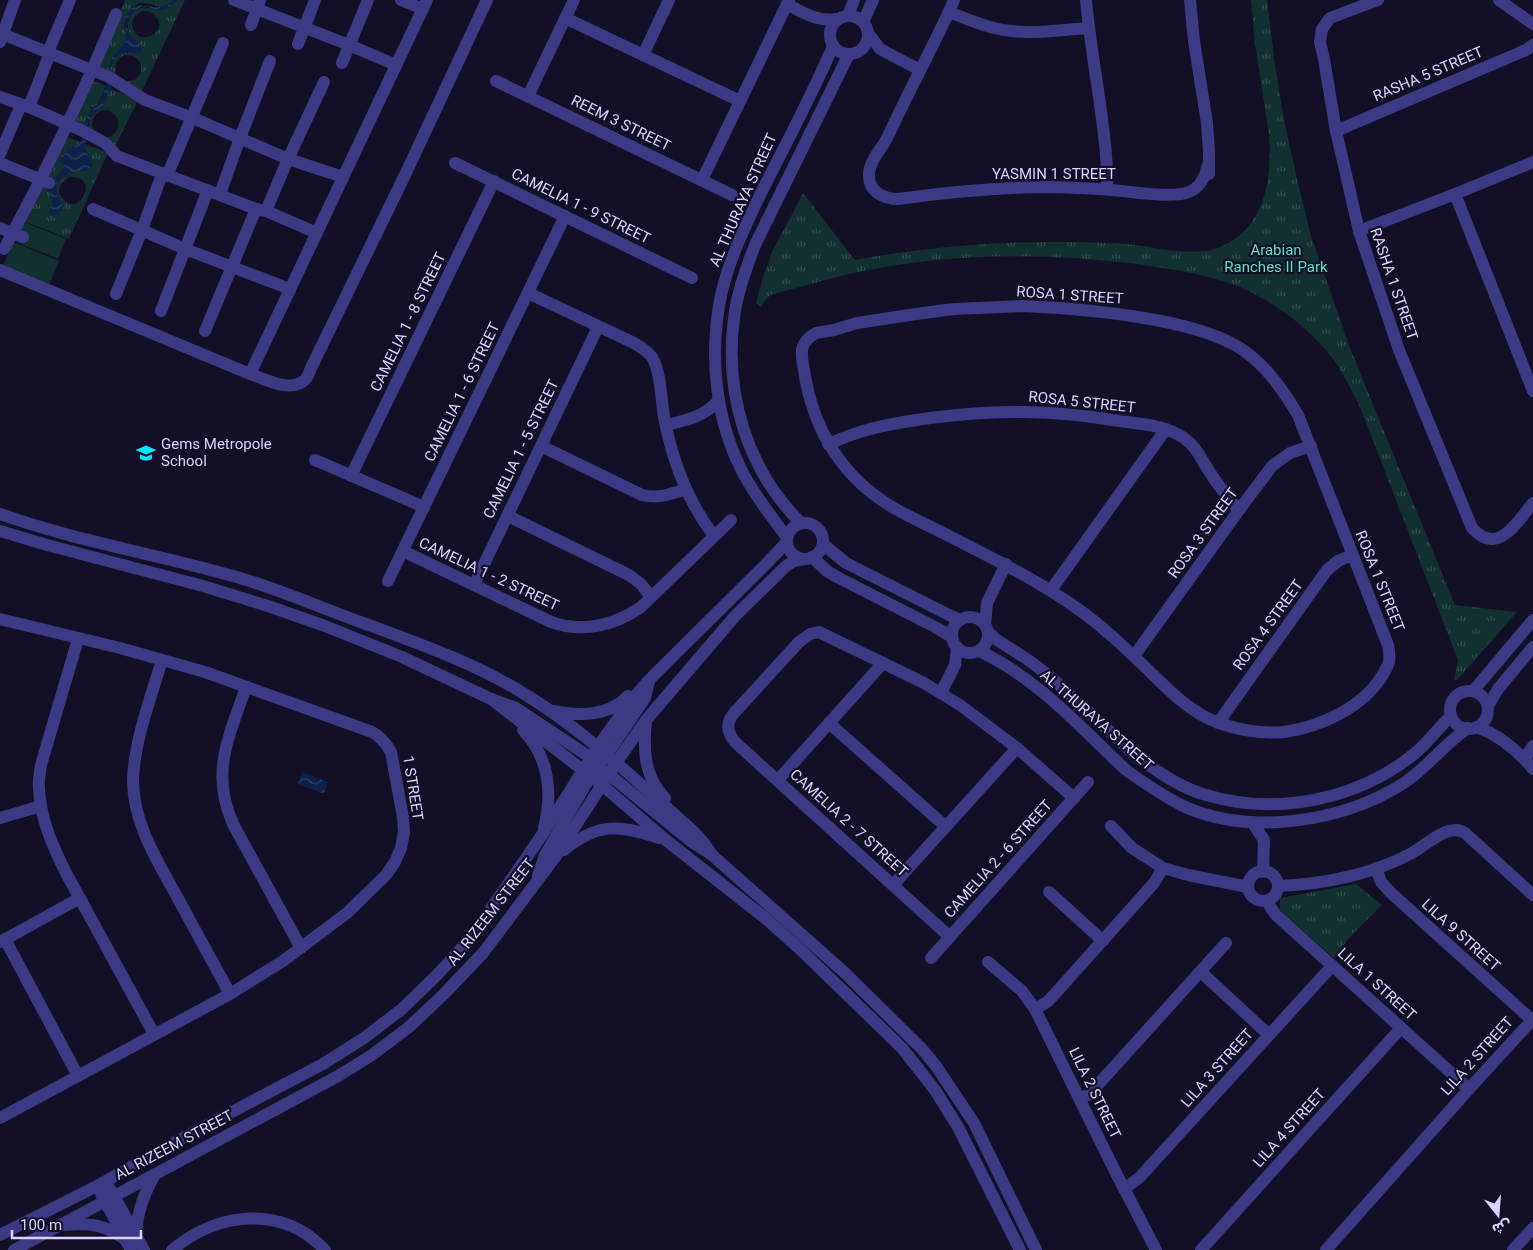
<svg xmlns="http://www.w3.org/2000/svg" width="1533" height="1250" viewBox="0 0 1533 1250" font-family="Roboto,'Noto Sans Arabic',sans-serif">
	<defs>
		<pattern id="grass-tufts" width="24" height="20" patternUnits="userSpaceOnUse" patternTransform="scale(1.25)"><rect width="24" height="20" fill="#12302f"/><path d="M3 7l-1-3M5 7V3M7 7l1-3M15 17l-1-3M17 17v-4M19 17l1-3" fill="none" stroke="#344d4e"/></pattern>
		<pattern id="water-waves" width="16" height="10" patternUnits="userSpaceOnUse" patternTransform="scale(1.25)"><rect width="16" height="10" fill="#0c2248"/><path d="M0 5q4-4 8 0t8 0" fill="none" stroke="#2f4163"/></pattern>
	</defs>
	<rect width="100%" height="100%" fill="#130f26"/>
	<g fill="url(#grass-tufts)" fill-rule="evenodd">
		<path d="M125 0H174C162 13 154 2 141 3 138 3 136 6 133 7L124 25 127 36 124 44 109 66 108 82 94 75Z"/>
		<path d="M177 0H185L140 95 112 83C112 78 111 72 111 67 113 55 125 49 135 53L127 24 130 15 136 10 143 7 160 10 167 8ZM142 11C159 10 166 30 150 36 134 43 124 19 142 11ZM125 55C145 54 147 80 129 81 113 83 110 61 125 55Z"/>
		<path d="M1251 0H1267L1275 65 1284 120 1297 179 1311 236 1350 348 1455 605 1517 612 1457 680H1454L1458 660 1360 407C1350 387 1340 366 1325 349 1302 323 1272 301 1240 287 1207 274 1171 269 1137 264 1030 251 922 253 818 282 807 285 796 288 785 291 781 292 775 293 771 295 767 297 764 303 761 307L756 303 764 274 772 252 803 193 855 260C926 247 998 241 1070 242 1089 242 1108 243 1127 244 1159 247 1196 260 1227 244 1267 222 1272 175 1269 134L1255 44Z"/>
		<polygon points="93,81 106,86 98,104 92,108 86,119 85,127 70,128"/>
		<path d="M111 89 138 100 114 149 89 127C89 116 94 114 101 107 105 103 108 94 111 89ZM106 110C127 115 118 142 102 137 86 131 91 111 106 110Z"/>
		<polygon points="66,137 81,142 80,144 73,146 63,165 63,169 54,179 45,177"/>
		<path d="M85 144 108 153 69 239 24 221 41 186 48 189 53 203 50 211 53 215H58L64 206C54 196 52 180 68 173 74 171 81 172 88 170L92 166 90 156 84 148ZM70 177C101 175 80 219 63 199 55 191 61 181 70 177Z"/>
		<polygon points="1356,884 1382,905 1349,938 1334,958 1280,910 1280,898"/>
	</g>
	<g fill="#12302f">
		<polygon points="24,222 66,239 58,259 16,242"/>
		<polygon points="13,242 59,261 48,287 2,268"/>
	</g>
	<g fill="url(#water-waves)">
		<path d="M174 0H177C173 5 167 9 160 10 156 10 153 8 148 7 138 5 126 15 127 26 129 35 133 39 141 44L142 51 138 53 127 51 122 53 113 61 111 67 112 83 111 89 102 107 96 111 89 121 87 137 84 148 91 159 92 166 88 170C82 172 75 171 68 173 52 180 54 196 64 206L58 215 49 214 53 203 48 189 41 186 45 177 54 179 63 169V165L61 161 67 149 80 144 81 142C83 134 84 123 87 116 90 111 93 109 97 105 101 100 105 90 107 84 110 76 108 67 112 58 115 52 121 49 124 44 132 31 117 21 132 8 145 0 162 15 174 0Z"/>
		<polygon points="302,772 328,782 324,794 298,784"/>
	</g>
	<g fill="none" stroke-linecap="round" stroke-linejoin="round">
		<g stroke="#3d3a85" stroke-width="12">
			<polyline points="234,0 349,45 396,65"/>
			<polyline points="401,0 423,9"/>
			<path d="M954 0C944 24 932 46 921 69 909 92 898 115 887 138 881 150 868 162 869 176 869 192 884 199 898 199 949 192 1001 187 1053 187 1072 188 1091 188 1110 190 1129 191 1172 199 1189 192 1201 187 1205 176 1208 165"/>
			<path d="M1086 0C1090 45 1099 90 1104 135 1106 153 1108 171 1107 189"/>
			<polyline points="1190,0 1194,41 1207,123 1209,151 1209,174"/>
			<path d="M1378 0 1330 18 1322 29 1320 42 1324 59 1336 131 1359 231 1399 350 1472 528C1498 557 1517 522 1533 503"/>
			<polyline points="1499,0 1533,24"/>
			<path d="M787 4C803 13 818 22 837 19"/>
			<path d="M949 12C964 18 978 24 994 28 1024 36 1057 30 1088 28"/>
			<circle cx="849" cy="35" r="19"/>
			<polyline points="848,16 854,0"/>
			<polyline points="565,18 740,101"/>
			<polyline points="863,22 873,0"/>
			<polyline points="251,25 260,0"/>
			<polyline points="0,33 109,77 145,100 193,118 288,159 343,177"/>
			<polyline points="868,33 880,49 920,70"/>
			<polyline points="0,42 15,0"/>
			<polyline points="298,44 315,0"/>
			<polyline points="48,52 70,0"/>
			<polyline points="643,55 669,0"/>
			<polyline points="342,63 368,0"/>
			<polyline points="496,81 732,195"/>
			<polyline points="528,96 574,0"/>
			<polyline points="0,97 29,107 83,131 105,143 117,156 256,209 266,211 317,233"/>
			<polyline points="29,107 50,53"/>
			<polyline points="1336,131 1526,50 1533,45"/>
			<polyline points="0,154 21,105"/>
			<polyline points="0,163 49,183"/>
			<polyline points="455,163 692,278"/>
			<polyline points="167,176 223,43"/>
			<polyline points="702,180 789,0"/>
			<polyline points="220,194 240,138 270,61"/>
			<polyline points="1455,194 1533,391"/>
			<polyline points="93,209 185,249 290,289"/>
			<polyline points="266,211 288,159 324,82"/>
			<polyline points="0,228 23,237"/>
			<polyline points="1359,231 1455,194 1533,162"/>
			<path d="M4 249C46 172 83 94 116 14"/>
			<path d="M0 270 250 374C266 379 291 394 306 379 308 376 310 371 311 368L404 177 487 0"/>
			<path d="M528 293 634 343C641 347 647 351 652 357 661 372 661 400 664 417 672 459 688 502 714 536"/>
			<polyline points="116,294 142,230 162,174"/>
			<path d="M1023 306C1064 308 1104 311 1144 318 1175 323 1207 330 1235 345 1263 361 1282 388 1298 415L1388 645C1389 650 1390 656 1389 662 1388 667 1384 672 1382 676 1362 708 1320 727 1284 732 1262 734 1239 730 1219 723 1188 712 1166 687 1144 666 1123 646 1102 626 1078 609 1039 581 996 560 953 538 929 525 902 515 880 499 838 470 813 425 805 376 802 357 796 344 816 333L834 330 857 323 923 313 954 309Z"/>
			<polyline points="161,311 208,190"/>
			<polyline points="205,331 256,209"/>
			<polyline points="250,374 427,0"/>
			<path d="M666 425C687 420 704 417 719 400"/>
			<path d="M828 444C841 439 854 433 867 430 887 424 910 421 930 418 996 409 1054 410 1119 421 1141 424 1165 425 1184 438 1197 447 1202 461 1211 474 1219 487 1229 498 1239 510"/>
			<path d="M541 446 642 495C658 499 671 494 686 489"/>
			<polyline points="315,460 424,507"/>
			<polyline points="351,476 494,181"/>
			<path d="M0 514C76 541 156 554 233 576 280 589 323 609 369 625 420 644 471 662 518 690 582 728 639 783 694 832L703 842 712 855"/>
			<polyline points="508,516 629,575 641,584 651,597"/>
			<path d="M801 523C747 470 724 393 734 318 737 293 746 269 755 245L849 54"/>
			<circle cx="805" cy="541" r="18"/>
			<polyline points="0,531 47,545 203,586 268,606 325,626 402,657 491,699 516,708 591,758 598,761"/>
			<path d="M787 538C771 515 753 494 741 469 716 419 710 360 719 306 725 267 746 224 763 189 787 142 812 95 833 46"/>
			<polyline points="823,544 846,563 947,614 960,620"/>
			<path d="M403 551 551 622C582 633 614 626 641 607L731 520"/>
			<polyline points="812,557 827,571 837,577 935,627 952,637"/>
			<polyline points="388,581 565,216"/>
			<polyline points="474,585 598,327"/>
			<polyline points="1051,590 1166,429"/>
			<circle cx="970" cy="635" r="18"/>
			<path d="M0 619 120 648 205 672 372 732C381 737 386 743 391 752L403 817 404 832 401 848 395 862 386 875 347 913 283 961 230 994 0 1118"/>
			<polyline points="985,625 987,603 1006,564"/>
			<path d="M988 632 997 640 1027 659 1052 678 1137 757C1158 772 1181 788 1206 795 1276 816 1357 800 1414 754 1428 743 1438 728 1451 716"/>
			<path d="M78 639 41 765C40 773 38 781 39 788 40 818 53 847 66 873L154 1034"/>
			<path d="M979 651C1036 677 1081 728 1126 770 1144 783 1162 795 1181 805 1248 837 1343 822 1404 783 1428 767 1444 744 1468 728"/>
			<polyline points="1134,656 1239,510 1272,466 1290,453 1311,446"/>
			<path d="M162 660C151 697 135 739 133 778 132 824 160 865 181 904 197 934 214 964 230 994"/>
			<path d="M246 687C229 737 210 772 233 824L301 948"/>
			<polyline points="1473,691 1533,620"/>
			<circle cx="1469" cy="710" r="19"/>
			<polyline points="941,693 955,665 957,647"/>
			<polyline points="491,699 602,785 667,841 765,918 802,951 902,1048 935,1090 958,1127 1020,1250"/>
			<polyline points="1488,706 1498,689 1533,647"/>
			<path d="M553 711C579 716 608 717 628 696"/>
			<path d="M646 721C643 749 644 777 665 798"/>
			<polyline points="829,723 945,826"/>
			<polyline points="1218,723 1327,570 1338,561 1352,555"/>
			<path d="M1477 727C1499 735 1518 751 1533 769"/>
			<path d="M523 730C549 757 553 793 544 828"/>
			<polyline points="1524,759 1533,746"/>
			<polyline points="602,762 645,698 649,681"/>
			<polyline points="584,771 595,768 606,772 692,842 712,855 844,972 922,1049 936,1066 974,1123 1036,1250"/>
			<polyline points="778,780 883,663"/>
			<polyline points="0,818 41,806"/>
			<polyline points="1252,822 1264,840 1263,872"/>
			<polyline points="1111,826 1132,848 1163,868 1188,875 1248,887"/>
			<path d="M564 850C598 822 620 825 659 838"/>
			<polyline points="1376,868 1381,882 1390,892 1532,1020"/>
			<circle cx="1263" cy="886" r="15"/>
			<polyline points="538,876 545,855 594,770"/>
			<polyline points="893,885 1017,748"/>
			<path d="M1278 886C1323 884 1371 875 1412 853 1427 845 1448 822 1465 833L1533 895"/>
			<polyline points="1049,892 1103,941"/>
			<polyline points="1267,901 1271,908 1276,915 1469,1089"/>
			<path d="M950 937 736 743C726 732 726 722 735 712L799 642 810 634 819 632 924 683 960 705 1017 748 1074 798"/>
			<polyline points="5,939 78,1076"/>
			<polyline points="0,942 80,898"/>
			<polyline points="931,958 1088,782"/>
			<polyline points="988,962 1022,991 1035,1009 1116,1173 1156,1250"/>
			<polyline points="1201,972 1269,1035"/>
			<polyline points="1035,1009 1047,1002 1053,996 1154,883 1163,868"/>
			<polyline points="1080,1098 1088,1095 1095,1088 1226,943"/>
			<polyline points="110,1189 144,1250"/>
			<polyline points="1124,1189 1139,1178 1332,966"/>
			<polyline points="101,1194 131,1250"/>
			<path d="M64 1225C89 1223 105 1224 126 1240"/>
			<polyline points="0,1235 97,1186 188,1135 323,1064 364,1038 402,1009 437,975 470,939 542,835 597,748 629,703 650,679 767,563 787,542"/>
			<path d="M136 1235C137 1212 144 1194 155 1174"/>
			<polyline points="14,1250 338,1076 372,1055 409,1027 443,995 483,953 556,856 616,763 646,720 735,616 786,566 794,561 804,559"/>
			<path d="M172 1250C217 1212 282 1204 325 1250"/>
			<polyline points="1201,1250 1401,1028"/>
			<polyline points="1326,1250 1469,1089 1533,1019"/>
			<polyline points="1513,1250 1533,1228"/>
		</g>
	</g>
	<defs>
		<g id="school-bare" transform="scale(1.5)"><path d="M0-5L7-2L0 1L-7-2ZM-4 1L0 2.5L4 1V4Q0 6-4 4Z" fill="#00e5ff" stroke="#130f26" stroke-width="2.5" paint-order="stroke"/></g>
	</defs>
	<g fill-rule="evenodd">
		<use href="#school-bare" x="146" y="453"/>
	</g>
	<g text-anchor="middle" stroke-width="4.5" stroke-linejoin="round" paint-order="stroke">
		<g font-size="15" fill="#d9d4ff" stroke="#130f26">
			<text transform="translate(1428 74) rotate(-23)" y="5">RASHA 5 STREET</text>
			<text transform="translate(621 123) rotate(26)" y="5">REEM 3 STREET</text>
			<text x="1054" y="179">YASMIN 1 STREET</text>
			<text transform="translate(743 200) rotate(-66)" y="5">AL THURAYA STREET</text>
			<text transform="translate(581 206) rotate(26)" y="5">CAMELIA 1 - 9 STREET</text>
			<text transform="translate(1394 284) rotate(71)" y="5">RASHA 1 STREET</text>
			<text transform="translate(1070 295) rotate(4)" y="5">ROSA 1 STREET</text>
			<text transform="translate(408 322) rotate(-64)" y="5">CAMELIA 1 - 8 STREET</text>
			<text transform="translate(462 392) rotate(-64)" y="5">CAMELIA 1 - 6 STREET</text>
			<text transform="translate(1082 402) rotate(6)" y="5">ROSA 5 STREET</text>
			<text transform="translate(521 449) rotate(-64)" y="5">CAMELIA 1 - 5 STREET</text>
			<text transform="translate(1203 533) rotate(-54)" y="5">ROSA 3 STREET</text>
			<text transform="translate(489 574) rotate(25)" y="5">CAMELIA 1 - 2 STREET</text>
			<text transform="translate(1380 581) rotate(68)" y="5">ROSA 1 STREET</text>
			<text transform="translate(1268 625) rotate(-54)" y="5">ROSA 4 STREET</text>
			<text transform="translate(1097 720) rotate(41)" y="5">AL THURAYA STREET</text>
			<text transform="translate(413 788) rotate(81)" y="5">1 STREET</text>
			<text transform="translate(849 823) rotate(42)" y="5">CAMELIA 2 - 7 STREET</text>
			<text transform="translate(998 859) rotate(-48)" y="5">CAMELIA 2 - 6 STREET</text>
			<text transform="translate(491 912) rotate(-52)" y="5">AL RIZEEM STREET</text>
			<text transform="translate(1461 935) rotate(42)" y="5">LILA 9 STREET</text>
			<text transform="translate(1377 984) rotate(42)" y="5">LILA 1 STREET</text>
			<text transform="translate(1477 1056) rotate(-48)" y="5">LILA 2 STREET</text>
			<text transform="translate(1217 1068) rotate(-48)" y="5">LILA 3 STREET</text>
			<text transform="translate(1095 1093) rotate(64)" y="5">LILA 2 STREET</text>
			<text transform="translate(1289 1128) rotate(-48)" y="5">LILA 4 STREET</text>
			<text transform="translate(174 1145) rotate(-28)" y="5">AL RIZEEM STREET</text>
		</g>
		<g font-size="15" fill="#5fe0c0" stroke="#130f26">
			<text x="1276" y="255">Arabian<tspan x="1276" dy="17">Ranches II Park</tspan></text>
		</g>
		<g font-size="15" fill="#d9d4ff" stroke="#130f26" text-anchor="start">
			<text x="161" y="449">Gems Metropole<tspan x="161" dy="17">School</tspan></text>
		</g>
	</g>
	<g transform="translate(1498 1215) rotate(163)" stroke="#130f26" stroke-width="4" paint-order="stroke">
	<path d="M0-4L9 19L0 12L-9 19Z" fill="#d9d4ff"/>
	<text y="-8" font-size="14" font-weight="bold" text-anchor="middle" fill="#d9d4ff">ش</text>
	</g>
	<path d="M12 1230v8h129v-8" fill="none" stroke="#d9d4ff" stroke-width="2.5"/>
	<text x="20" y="1230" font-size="15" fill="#d9d4ff" stroke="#130f26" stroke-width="4" paint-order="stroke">100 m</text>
</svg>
